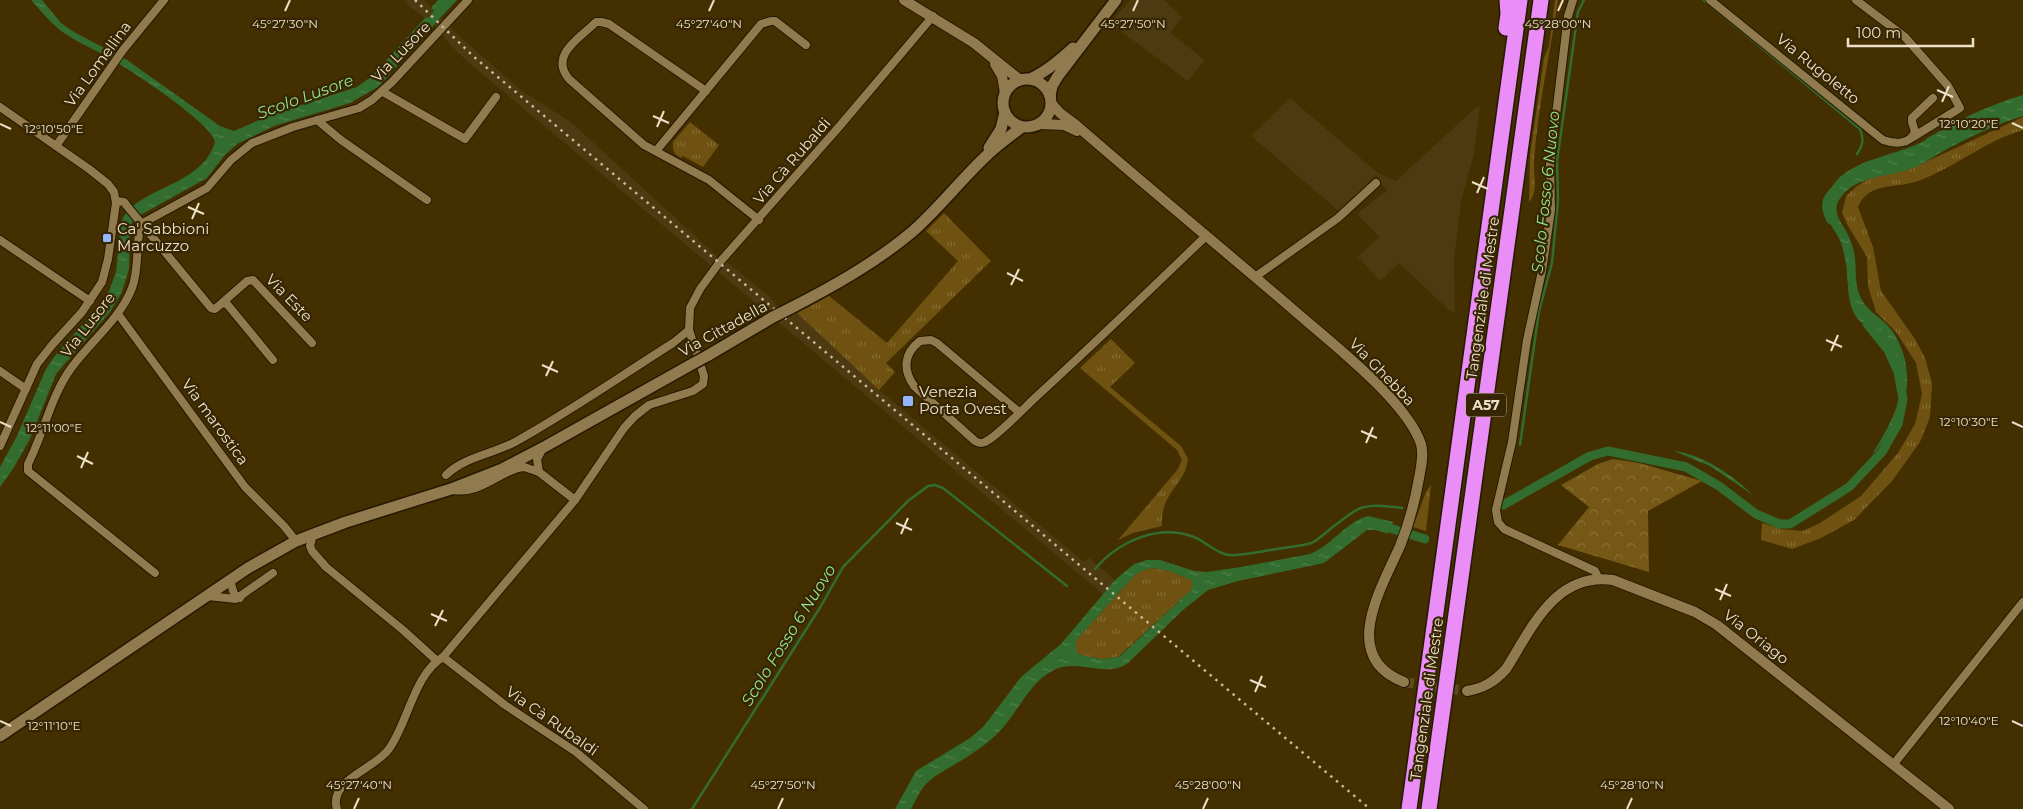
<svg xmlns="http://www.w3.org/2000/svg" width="2023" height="809" viewBox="0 0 2023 809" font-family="Montserrat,sans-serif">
	<defs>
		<pattern id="grass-tufts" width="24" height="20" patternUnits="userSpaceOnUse" patternTransform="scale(1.25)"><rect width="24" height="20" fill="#6f5211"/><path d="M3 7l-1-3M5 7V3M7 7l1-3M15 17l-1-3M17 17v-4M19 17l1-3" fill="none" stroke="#846b32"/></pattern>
		<pattern id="forest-crowns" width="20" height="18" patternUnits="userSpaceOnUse" patternTransform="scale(1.25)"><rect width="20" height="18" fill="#765816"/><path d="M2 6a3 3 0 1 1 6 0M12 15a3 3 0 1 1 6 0" fill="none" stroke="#8a7037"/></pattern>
		<pattern id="water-ripples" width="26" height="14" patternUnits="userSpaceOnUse" patternTransform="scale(1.25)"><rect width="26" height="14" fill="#326c2f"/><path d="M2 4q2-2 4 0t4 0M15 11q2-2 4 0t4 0" fill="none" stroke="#50814c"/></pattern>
	</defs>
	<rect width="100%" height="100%" fill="#442f00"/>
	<g fill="#4d3a11">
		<polygon points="404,0 424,0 448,26 522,91 571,122 719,258 727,262 769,296 777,306 797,313 879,390 1084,562 1089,558 1154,614 1141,628 1098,590 481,73 457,52 434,25 410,7"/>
		<polygon points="1130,0 1164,0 1182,17 1170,33 1205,60 1188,81 1110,23"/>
		<polygon points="1290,98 1378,173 1396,181 1475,108 1480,106 1474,153 1461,202 1454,260 1455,312 1450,311 1399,263 1380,281 1358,257 1379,237 1357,214 1387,190 1376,175 1340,212 1251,136"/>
	</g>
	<g fill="url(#grass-tufts)">
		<path d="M1555 0H1558C1550 53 1538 107 1534 161 1533 174 1539 192 1529 202L1530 155 1544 58 1549 46Z"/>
		<path d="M2023 117V130C1987 140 1954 168 1918 181 1896 189 1869 181 1858 207L1873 247 1881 291 1915 339 1925 358 1932 383 1930 417 1920 442 1892 481 1854 520 1821 538 1792 549 1761 540 1762 523 1782 529 1803 531 1820 523 1861 496 1898 453 1915 424 1922 394 1916 363 1896 332 1876 312 1868 286 1867 257 1848 226 1842 213 1846 196 1857 186 1869 179 1882 173 1906 171Z"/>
		<polygon points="690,122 719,145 703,167 683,156 681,158 675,154 673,149 673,142"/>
		<polygon points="944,213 991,261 886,363 895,372 879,390 797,313 829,296 887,343 958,261 926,231"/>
		<path d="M1111 339 1135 363 1110 387 1181 446 1188 459C1185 486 1160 492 1162 526L1133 533 1118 540 1178 469 1182 460 1177 450 1080 368Z"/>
		<polygon points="1431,485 1426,531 1413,527 1426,492"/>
		<polygon points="1153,568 1169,571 1192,580 1192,589 1118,657 1101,659 1084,656 1076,652 1076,642 1079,637 1133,577 1141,571"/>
	</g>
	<polygon fill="url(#forest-crowns)" points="1613,459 1639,463 1702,481 1648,511 1649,572 1558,545 1589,507 1561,485 1598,464"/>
	<g fill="url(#water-ripples)" fill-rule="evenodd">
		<path d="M31 0H42L61 23 74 32 127 60 220 126 234 131 271 115 357 87 372 76 426 17 434 25 378 87 350 103 274 126 237 144 224 156 207 178 135 218 130 226 129 269 122 292 110 312 56 374 30 439 13 469 0 487V467L16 438 46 369 54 357 97 308 109 291 116 272 121 223C133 187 202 188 215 142 212 124 139 76 121 65 104 53 84 46 67 35 53 26 42 12 31 0Z"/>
		<polygon points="438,0 457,0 441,17 431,8"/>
		<path d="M2023 95V116C1996 124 1972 136 1947 149 1934 156 1921 166 1907 170 1885 177 1852 177 1839 200 1831 214 1844 225 1849 237 1851 242 1853 247 1854 252 1857 266 1854 283 1860 296 1867 313 1884 318 1893 332 1920 375 1906 421 1872 455 1896 414 1918 381 1880 338 1873 330 1860 324 1855 315 1846 299 1849 278 1845 259 1844 253 1842 244 1839 238 1833 228 1826 219 1825 207 1825 197 1833 183 1840 177 1863 158 1894 155 1920 143 1925 141 1928 137 1933 135 1961 118 1992 104 2023 95Z"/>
		<path d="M1674 451C1704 455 1731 474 1753 495L1710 466Z"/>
		<path d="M1368 516 1393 522 1388 534 1376 530H1367L1324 563 1238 581 1208 590 1183 610 1128 663C1106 679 1078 658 1054 670 1028 683 1018 713 999 732 985 746 969 756 952 766 944 771 934 776 927 783 920 790 916 800 911 809H895L916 771 970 738 984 726 1021 677 1061 644 1115 580 1134 564 1147 560H1160L1194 571 1207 572 1241 567 1310 554C1331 546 1347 521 1368 516ZM1153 568 1169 571 1192 580V589L1119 657 1101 659 1084 656 1076 652V642L1079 637 1133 577 1141 571Z"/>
	</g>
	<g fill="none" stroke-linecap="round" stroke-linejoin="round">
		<g stroke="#326c2f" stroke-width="2.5">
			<path d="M1704 0 1860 129C1864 139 1863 145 1857 154"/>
			<polyline points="1520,445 1539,311 1552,263 1558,201 1557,161 1578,12 1584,0"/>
			<path d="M1095 569C1118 542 1158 523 1194 537 1207 542 1219 557 1235 555 1252 554 1268 550 1284 548 1293 546 1303 546 1311 543 1317 541 1324 534 1329 530 1361 505 1361 503 1402 508"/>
			<polyline points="692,809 821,606 843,567 908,501 928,486 935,485 943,488 1067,586"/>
		</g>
		<g stroke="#326c2f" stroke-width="9">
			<polyline points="423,30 450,0"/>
			<path d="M1831 220C1824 207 1825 199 1836 189"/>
			<polyline points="1503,505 1590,456 1608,451 1686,467 1719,486 1756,514 1780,524 1790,524 1849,487 1882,452 1898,424 1903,399 1898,372 1888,350 1867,324"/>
			<polyline points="1380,525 1425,539"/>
		</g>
		<polyline stroke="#5d4a1e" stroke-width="10" stroke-dasharray="10 5" stroke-linecap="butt" points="1404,682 1467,691"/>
		<g stroke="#241903" stroke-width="10">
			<g id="minor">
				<polyline points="1573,0 1568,16 1550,164 1551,210 1542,271 1527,340 1512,442 1496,510 1498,522 1504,529 1595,571 1599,579"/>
				<path d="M1710 0 1883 140C1894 144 1910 145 1915 132L1912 122V118L1933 98"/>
				<polyline points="1856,0 1905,37 1948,86 1960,108 1913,137"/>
				<path d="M706 91 609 24 601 22H596C579 39 549 55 569 79L644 145 709 180 759 220"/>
				<polyline points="383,92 465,139 496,97"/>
				<polyline points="0,107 89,169 108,184 114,192 116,203 108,259 102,282 82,312 52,345 37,364 0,446"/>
				<polyline points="317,120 341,140 427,200"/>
				<polyline points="56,146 123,50 164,0"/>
				<polyline points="656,151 761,24 771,21 775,21 806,45"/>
				<polyline points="116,201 124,202 127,206 211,308 215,309 222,303 227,304 273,360"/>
				<polyline points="0,240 90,301"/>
				<polyline points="1255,277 1338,218 1376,183"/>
				<polyline points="222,303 247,281 253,280 312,343"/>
				<polyline points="118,314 245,487 284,526 296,541"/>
				<polyline points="0,371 26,389"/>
				<path d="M1019 412 937 343 931 340 920 341C903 354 903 370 914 386L975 441C978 443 981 444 985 442 997 437 1026 406 1037 396 1094 344 1150 290 1206 236"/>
				<polyline points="539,472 537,459 543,448"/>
				<path d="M446 475C464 457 493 454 515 442 569 412 621 376 673 343L689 330"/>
				<path d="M453 490C481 495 501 469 524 467L539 472 575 500"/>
				<polyline points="313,534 310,546 312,551 326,567 403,630 436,660"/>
				<path d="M155 573 28 471V464C44 433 51 395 72 367 92 340 120 319 132 288 140 267 135 244 141 224L207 188 231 160 252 143 293 127 359 108 372 100 392 82 468 0"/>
				<polyline points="230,580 234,594 240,598"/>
				<polyline points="208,596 236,599 273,573"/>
				<polyline points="443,657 505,705 576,752 644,809"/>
				<polyline points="1893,765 2023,602"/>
				<path d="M337 809C328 780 375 769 389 749 408 723 414 674 443 657L575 500 624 428 635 416 649 405 693 391 703 384 704 376 689 330 690 308 700 289 719 263 838 128 933 16"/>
			</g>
		</g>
		<g stroke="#241903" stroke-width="12">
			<g id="tertiary">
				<polyline points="904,0 974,43 1020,80"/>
				<polyline points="995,64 1002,76 1005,93"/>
				<path d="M1051 103 1060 113 1076 125C1146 186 1218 245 1289 306 1325 338 1406 399 1421 444 1424 455 1421 467 1419 478 1415 501 1409 524 1400 546 1381 589 1339 657 1404 682"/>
				<polyline points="1039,124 1064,125 1077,131"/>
				<path d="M1467 691C1484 688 1494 682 1506 669 1532 628 1555 572 1613 580L1695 612 1717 625 1949 809"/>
			</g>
		</g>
		<g stroke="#241903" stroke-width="14">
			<g id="secondary">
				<path d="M1030 79C1046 72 1060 60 1073 48"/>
				<circle cx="1027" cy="103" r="24"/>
				<polyline points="1050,96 1052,86 1058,76 1116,0"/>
				<polyline points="989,148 1001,129 1005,112"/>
				<path d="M789 309C832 287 875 263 912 232 938 209 959 182 984 158 996 146 1009 137 1022 127"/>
				<polyline points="707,356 773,317"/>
				<polyline points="0,736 248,568 296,541 346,522 451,489 502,469 546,446 694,363"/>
			</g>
		</g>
		<g stroke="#241903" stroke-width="18">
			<g id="motorway">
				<polyline points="1506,28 1508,14 1507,0"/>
				<polyline points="1409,809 1520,0"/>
				<polyline points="1429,809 1541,0"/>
			</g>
		</g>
		<use href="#minor" stroke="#917a4e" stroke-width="8"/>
		<use href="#tertiary" stroke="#917a4e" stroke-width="10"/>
		<use href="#secondary" stroke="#917a4e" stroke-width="11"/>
		<use href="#motorway" stroke="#ea8df6" stroke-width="15"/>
		<polyline stroke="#c8b99d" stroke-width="2.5" stroke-dasharray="2.5 5" stroke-linecap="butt" points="415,0 474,57 1370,809"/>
		<g stroke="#241903" stroke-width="14" stroke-linecap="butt">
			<g id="secondary-bridge">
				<polyline points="773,317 789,309"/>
				<polyline points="694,363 707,356"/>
			</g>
		</g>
		<use href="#secondary-bridge" stroke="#917a4e" stroke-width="11"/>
	</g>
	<path fill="none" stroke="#ede0c9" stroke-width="2" d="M285 11 290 0M709 11 714 0M1133 11 1138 0M1558 11 1563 0M1937 90 1953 97M1942 102 1949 86M653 116 669 123M2012 123 2023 128M0 124 11 129M657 127 664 111M1472 182 1488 189M1477 193 1484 177M188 207 204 214M192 219 199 203M1007 273 1023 281M1011 285 1019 269M1826 340 1842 347M1831 351 1838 335M542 365 558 372M546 376 553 361M0 422 11 427M2012 422 2023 427M1361 431 1377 438M1366 443 1373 427M77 456 93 464M81 468 88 452M896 523 912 530M901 534 908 518M1715 589 1731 596M1720 600 1727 584M431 614 447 621M435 626 443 610M1250 680 1266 687M1255 692 1262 676M0 721 11 726M2012 721 2023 726M354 809 359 798M778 809 783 798M1203 809 1208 798M1627 809 1632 798"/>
	<g fill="#93b7fd" stroke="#362604" stroke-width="2">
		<rect x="102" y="233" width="10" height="10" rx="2.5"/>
		<rect x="902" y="395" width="12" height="12" rx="2.5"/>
	</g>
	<g text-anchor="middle" stroke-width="4.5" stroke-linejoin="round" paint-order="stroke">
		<rect fill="#362604" stroke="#b6a88e" stroke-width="1" x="1466" y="393.5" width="40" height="23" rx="4"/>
		<g font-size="14" font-weight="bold" fill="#ede0c9">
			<text x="1486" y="410">A57</text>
		</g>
		<g font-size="15" fill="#ede0c9" stroke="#362604">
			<text transform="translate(401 52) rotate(-46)" y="5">Via Lusore</text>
			<text transform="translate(98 64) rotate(-54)" y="5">Via Lomellina</text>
			<text transform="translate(1818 69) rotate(39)" y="5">Via Rugoletto</text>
			<text transform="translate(792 161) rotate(-49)" y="5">Via Cà Rubaldi</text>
			<text transform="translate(289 298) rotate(46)" y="5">Via Este</text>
			<text transform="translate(1483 298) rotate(-82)" y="5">Tangenziale di Mestre</text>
			<text transform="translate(88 325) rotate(-52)" y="5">Via Lusore</text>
			<text transform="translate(723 329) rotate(-29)" y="5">Via Cittadella</text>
			<text transform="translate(1382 372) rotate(46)" y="5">Via Ghebba</text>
			<text transform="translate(215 422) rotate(54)" y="5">Via marostica</text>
			<text transform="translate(1756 637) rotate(38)" y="5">Via Oriago</text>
			<text transform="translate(1427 699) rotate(-82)" y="5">Tangenziale di Mestre</text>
			<text transform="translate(552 721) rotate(35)" y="5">Via Cà Rubaldi</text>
		</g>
		<g font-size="15" fill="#ede0c9" stroke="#362604" text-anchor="start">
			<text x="117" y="234">Ca' Sabbioni<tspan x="117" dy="17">Marcuzzo</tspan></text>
			<text x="919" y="397">Venezia<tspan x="919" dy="17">Porta Ovest</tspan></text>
		</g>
		<g font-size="16" font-style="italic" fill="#93e48e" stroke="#362604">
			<text transform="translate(305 96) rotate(-20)" y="6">Scolo Lusore</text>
			<text transform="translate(1545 192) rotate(-84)" y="6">Scolo Fosso 6 Nuovo</text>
			<text transform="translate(788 635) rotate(-58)" y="6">Scolo Fosso 6 Nuovo</text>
		</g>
	</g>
	<g font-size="12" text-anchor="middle" fill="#ede0c9" stroke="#362604" stroke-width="4.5" stroke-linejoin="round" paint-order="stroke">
		<text x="709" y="28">45°27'40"N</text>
		<text x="1133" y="28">45°27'50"N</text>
		<text x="1558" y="28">45°28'00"N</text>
		<text x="285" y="28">45°27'30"N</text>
		<text x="1969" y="128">12°10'20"E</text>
		<text x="54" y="133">12°10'50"E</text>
		<text x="1969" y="426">12°10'30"E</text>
		<text x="54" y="432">12°11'00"E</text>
		<text x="1969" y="725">12°10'40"E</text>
		<text x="54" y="730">12°11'10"E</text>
		<text x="359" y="789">45°27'40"N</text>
		<text x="783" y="789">45°27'50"N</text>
		<text x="1208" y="789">45°28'00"N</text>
		<text x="1632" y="789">45°28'10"N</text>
	</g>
	<path d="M1848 38v8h125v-8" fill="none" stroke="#ede0c9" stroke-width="2.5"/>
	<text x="1856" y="38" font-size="15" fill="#ede0c9" stroke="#362604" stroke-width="4" paint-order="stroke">100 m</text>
</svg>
